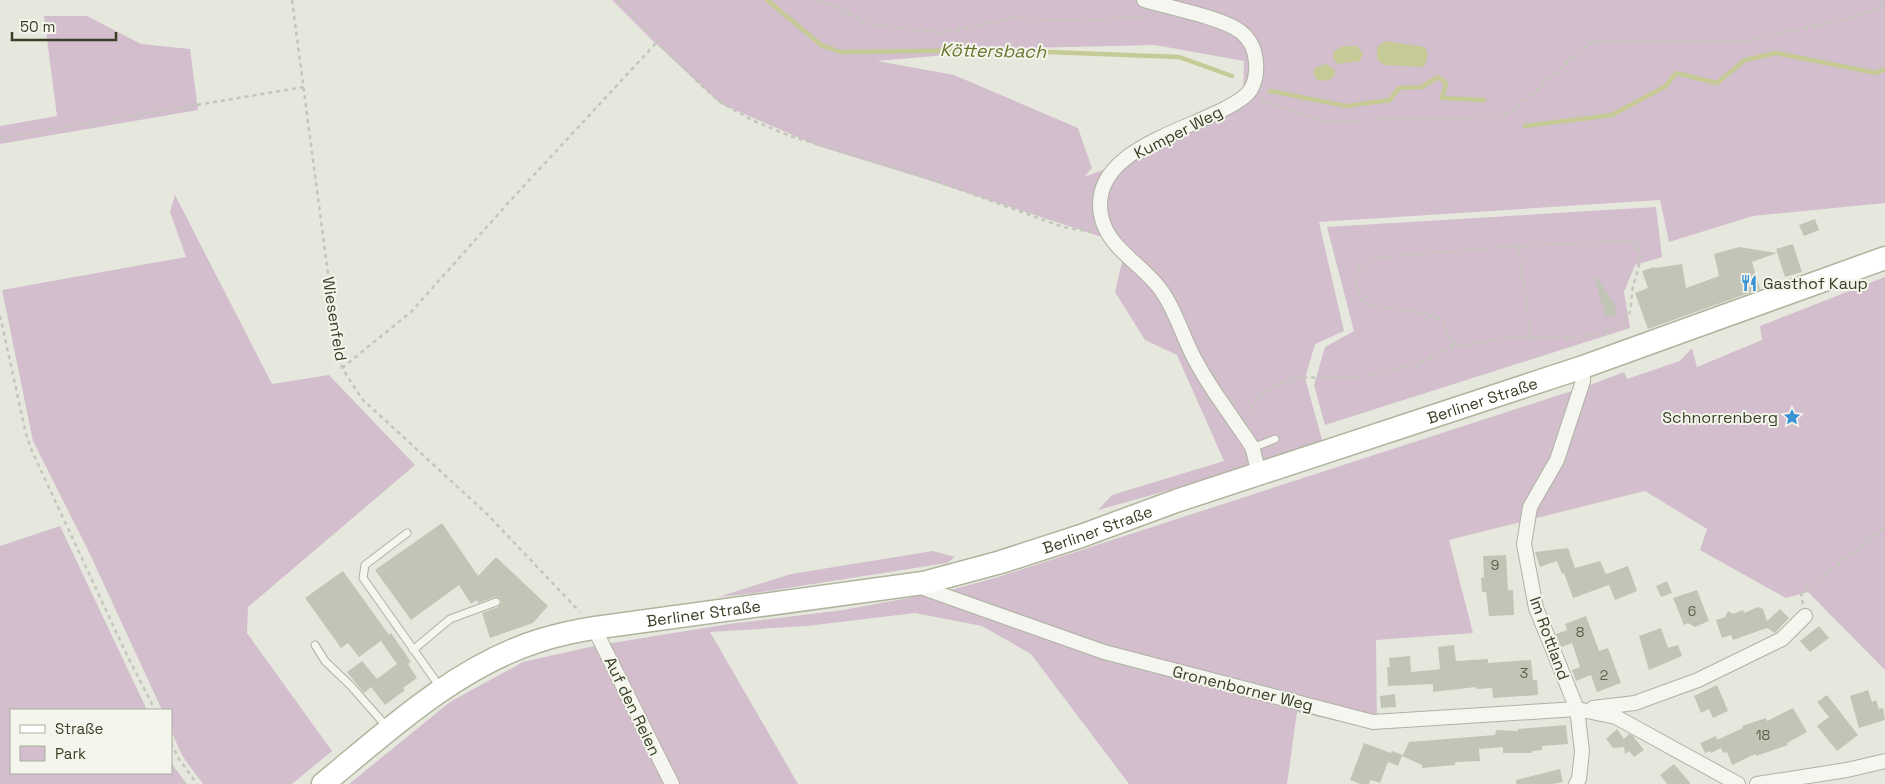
<svg xmlns="http://www.w3.org/2000/svg" width="1885" height="784" viewBox="0 0 1885 784" font-family="'Space Grotesk',sans-serif">
	<rect width="100%" height="100%" fill="#e6e8de"/>
	<g fill="#d2becc" fill-rule="evenodd">
		<path d="M612 0H1885V203L1753 216 1669 242 1660 200 1319 222 1344 331 1315 344 1305 378 1324 447 1098 510 1112 495 1224 461 1177 355 1145 340 1115 292 1126 245 922 178 818 146 721 104 653 41ZM1155 45 1244 61 1243 104 1138 157 1084 177 1092 168 1078 128 954 75 877 61 1026 48Z"/>
		<polygon points="44,16 87,16 141,44 190,49 198,110 0,144 0,126 57,116"/>
		<polygon points="175,195 272,384 329,375 415,465 248,607 247,633 332,751 292,784 203,784 183,757 171,731 171,710 162,710 88,550 33,441 2,290 186,257 170,212"/>
		<polygon points="1656,207 1662,257 1635,265 1624,292 1630,328 1325,425 1314,385 1325,347 1354,331 1327,227"/>
		<polygon points="1885,277 1885,670 1808,592 1786,598 1700,550 1707,529 1645,491 1449,540 1473,633 1376,640 1377,730 1297,712 1287,784 1129,784 1031,654 982,626 915,613 807,626 710,632 798,784 349,784 450,702 523,662 594,646 661,635 729,624 843,610 931,594 988,616 986,620 997,606 993,609 947,591 998,577 1590,385 1624,372 1627,379 1680,361 1692,348 1697,367 1762,340 1760,326"/>
		<polygon points="60,526 147,710 11,710 11,773 171,773 171,763 187,784 0,784 0,546"/>
		<polygon points="933,551 955,557 947,563 755,593 718,597 791,574"/>
	</g>
	<g fill="#c5ca97">
		<polygon points="1386,41 1425,47 1428,56 1424,67 1383,65 1377,59 1377,47"/>
		<polygon points="1343,46 1357,46 1363,54 1360,61 1337,64 1333,58 1334,51"/>
		<polygon points="1326,64 1335,70 1334,76 1328,81 1317,80 1313,73 1315,68"/>
	</g>
	<g fill="none" stroke-linecap="round" stroke-linejoin="round">
		<g stroke="#c5ca97" stroke-width="4.5">
			<polyline points="767,0 821,45 840,52 999,50 1179,57 1232,76"/>
			<polyline points="1270,91 1346,106 1390,100 1399,88 1422,87 1438,77 1446,83 1442,98 1484,100"/>
			<polyline points="1525,126 1612,115 1666,86 1676,73 1717,83 1745,60 1776,53 1876,73 1885,69"/>
		</g>
	</g>
	<g fill="#c2c5b5">
		<polygon points="1815,219 1819,230 1804,236 1799,225"/>
		<polygon points="1793,244 1802,272 1785,277 1776,249"/>
		<polygon points="1739,247 1777,253 1752,262 1760,289 1648,329 1635,293 1648,288 1642,271 1654,267 1655,268 1682,264 1686,288 1719,276 1714,254"/>
		<polygon points="1597,277 1614,304 1617,315 1606,318 1595,279"/>
		<polygon points="442,523 478,576 496,557 548,606 533,623 490,638 482,613 498,607 501,603 501,600 495,597 478,603 477,600 471,604 459,585 411,620 375,570"/>
		<polygon points="1568,548 1575,568 1600,561 1606,574 1628,566 1637,591 1615,600 1609,585 1573,598 1564,573 1562,574 1557,561 1540,567 1535,552"/>
		<polygon points="1506,555 1508,590 1513,590 1514,615 1489,616 1486,592 1482,592 1481,578 1484,577 1483,556"/>
		<polygon points="343,571 389,635 359,657 348,643 341,648 305,598"/>
		<polygon points="1667,581 1672,593 1661,597 1656,586"/>
		<polygon points="1697,590 1709,621 1695,627 1688,623 1684,625 1673,598"/>
		<polygon points="1758,607 1763,609 1767,621 1780,609 1789,618 1775,633 1767,628 1733,640 1731,635 1722,638 1716,620 1725,617 1728,611 1733,614 1743,610 1744,613"/>
		<polygon points="1586,616 1599,651 1608,648 1621,683 1597,692 1591,675 1576,681 1572,670 1580,667 1572,643 1561,647 1556,634 1567,630 1565,624"/>
		<polygon points="1819,626 1829,638 1810,652 1800,641"/>
		<polygon points="1661,628 1668,648 1678,645 1682,656 1649,670 1639,636"/>
		<polygon points="391,633 411,662 408,664 417,678 403,688 405,690 385,705 371,687 364,693 347,672 362,661 377,679 397,664 381,641"/>
		<polygon points="1454,645 1456,661 1488,659 1488,663 1531,660 1533,680 1537,680 1538,695 1493,698 1492,688 1477,689 1476,687 1433,692 1433,684 1388,686 1387,667 1390,667 1389,658 1410,656 1411,672 1432,670 1440,669 1438,647"/>
		<polygon points="1717,685 1728,711 1713,718 1709,709 1701,713 1694,696"/>
		<polygon points="1868,690 1872,702 1876,700 1879,709 1883,708 1885,720 1859,728 1850,696"/>
		<polygon points="1395,694 1396,707 1381,708 1380,696"/>
		<polygon points="1827,695 1858,735 1837,751 1817,726 1829,717 1817,702"/>
		<polygon points="1793,708 1807,732 1787,743 1788,745 1756,756 1755,754 1732,765 1727,752 1723,753 1721,748 1711,753 1710,751 1705,753 1700,743 1716,736 1717,740 1743,728 1742,726 1766,718 1767,721"/>
		<polygon points="1566,725 1568,744 1542,746 1542,750 1533,751 1531,753 1503,753 1503,747 1479,749 1480,761 1457,762 1455,763 1455,765 1422,768 1422,765 1402,756 1398,766 1388,762 1380,783 1371,780 1369,784 1360,784 1350,780 1364,743 1391,753 1392,751 1403,755 1409,742 1495,735 1496,730 1518,731 1518,729"/>
		<polygon points="1617,729 1624,739 1629,734 1633,736 1644,750 1634,757 1629,751 1625,754 1624,747 1613,748 1606,739"/>
		<polygon points="1674,764 1691,784 1667,784 1660,775"/>
		<polygon points="1560,769 1563,782 1553,784 1516,784 1516,780"/>
	</g>
	<g fill="none" stroke-linecap="round" stroke-linejoin="round">
		<g stroke="#afb2a3" stroke-width="9">
			<g id="service">
				<polyline points="1252,448 1275,439"/>
				<polyline points="407,533 365,565 363,578 440,687"/>
				<polyline points="315,645 325,661 351,686 387,727"/>
				<polyline points="413,650 450,619 496,602"/>
			</g>
		</g>
		<g stroke="#afb2a3" stroke-width="16">
			<g id="minor">
				<path d="M1144 0C1167 7 1224 18 1241 32 1250 39 1255 50 1256 62 1257 73 1255 88 1245 96 1205 129 1088 144 1101 215 1107 249 1146 266 1163 293 1178 315 1184 342 1198 365 1209 386 1224 405 1237 425 1242 432 1248 440 1252 447 1255 455 1256 465 1259 473"/>
				<polyline points="923,583 926,589 1104,652 1373,722 1577,709 1616,717 1738,784"/>
				<polyline points="594,628 672,784"/>
				<polyline points="1593,708 1635,703 1698,680 1782,639 1805,616"/>
				<polyline points="1576,784 1579,779 1582,751 1577,709 1536,608 1524,544 1530,507 1557,460 1583,381 1583,367"/>
				<polyline points="1757,784 1847,770 1885,761"/>
			</g>
		</g>
		<g stroke="#b0b49c" stroke-width="25">
			<g id="primary">
				<path id="s1" d="M323 784C387 731 458 666 538 641 557 635 575 631 594 628L923 583 1001 562 1081 536 1176 501 1583 367 1885 258"/>
			</g>
		</g>
		<g stroke="#c4c6bb" stroke-width="2.5" stroke-dasharray="4 4" stroke-linecap="butt">
			<polyline points="292,0 335,327 342,368 362,399 485,512 580,612"/>
			<polyline points="617,0 702,86 720,102 754,121 790,136 931,179 1063,227 1092,232"/>
			<polyline points="818,0 870,24 944,33 1013,18 1085,21 1148,16"/>
			<polyline points="1260,100 1320,121 1500,117 1513,111 1585,47 1595,42 1747,41 1856,17 1885,4"/>
			<polyline points="0,138 304,87"/>
			<polyline points="0,316 26,434 32,451 125,651 155,710"/>
			<path d="M1454 347 1444 321 1424 313 1369 305 1360 298 1356 289 1357 273 1363 266 1372 261 1381 257 1518 246 1629 241 1635 243C1644 256 1638 269 1634 283 1631 292 1632 306 1629 314 1618 340 1555 338 1531 338L1518 246"/>
			<polyline points="342,368 411,312 509,202 657,42"/>
			<polyline points="1247,416 1257,399 1274,386 1293,378 1367,376 1417,364 1454,347 1510,337 1531,338"/>
			<polyline points="1803,604 1801,594 1885,527"/>
			<polyline points="171,743 179,759 197,784"/>
		</g>
		<use href="#service" stroke="#f5f6f0" stroke-width="7"/>
		<use href="#minor" stroke="#f5f6f0" stroke-width="14"/>
		<use href="#primary" stroke="#fff" stroke-width="22"/>
	</g>
	<defs>
		<g id="restaurant-bare" transform="scale(1.35)"><path d="M-5-6h1v4h1v-4h1v4h1v-4h1v5L-1.5 .5V6h-2V.5L-5-1ZM5-6V6H3V1.5H1.5Q1.5-4 5-6Z" fill="#3c94d3" stroke="#f4f6ed" stroke-width="2.5" paint-order="stroke"/></g>
		<g id="sight-bare" transform="scale(1.35)"><path d="M0-6L1.8-2.2L6-1.7L2.9 1.2L3.7 5.4L0 3.3L-3.7 5.4L-2.9 1.2L-6-1.7L-1.8-2.2Z" fill="#3c94d3" stroke="#f4f6ed" stroke-width="2.5" paint-order="stroke"/></g>
	</defs>
	<g fill-rule="evenodd">
		<use href="#restaurant-bare" x="1749" y="283"/>
		<use href="#sight-bare" x="1792" y="417"/>
	</g>
	<g text-anchor="middle" stroke-width="4" stroke-linejoin="round" paint-order="stroke">
		<g font-size="14" fill="#5c604a">
			<text x="1495" y="570">9</text>
			<text x="1692" y="616">6</text>
			<text x="1580" y="637">8</text>
			<text x="1524" y="678">3</text>
			<text x="1604" y="680">2</text>
			<text x="1763" y="740">18</text>
		</g>
		<g font-size="16" fill="#3a3f26" stroke="#f4f6ed">
			<text transform="translate(1178 132) rotate(-27)" y="6">Kumper Weg</text>
			<text transform="translate(335 319) rotate(81)" y="6">Wiesenfeld</text>
			<text dy="6" stroke="none"><textPath href="#s1" startOffset="1238">Berliner Straße</textPath></text>
			<text dy="6" stroke="none"><textPath href="#s1" startOffset="832">Berliner Straße</textPath></text>
			<text dy="6" stroke="none"><textPath href="#s1" startOffset="428">Berliner Straße</textPath></text>
			<text transform="translate(1550 638) rotate(70)" y="6">Im Rottland</text>
			<text transform="translate(1243 688) rotate(14)" y="6">Gronenborner Weg</text>
			<text transform="translate(633 706) rotate(64)" y="6">Auf den Reien</text>
		</g>
		<g font-size="16" fill="#3a3f26" stroke="#f4f6ed" text-anchor="start">
			<text x="1763" y="289">Gasthof Kaup</text>
			<text x="1778" y="423" text-anchor="end">Schnorrenberg</text>
		</g>
		<g font-size="18" font-style="italic" fill="#6c752f" stroke="#f4f6ed">
			<text transform="translate(993 51) rotate(1)" y="6">Köttersbach</text>
		</g>
	</g>
	<rect x="10" y="709" width="162" height="65" fill="#f4f6ed" stroke="#aaad9d"/>
	<rect x="20" y="725" width="25" height="8" fill="#ffffff" stroke="#aaad9d"/>
	<text x="55" y="734" font-size="15" fill="#3a3f26">Straße</text>
	<rect x="20" y="746" width="25" height="15" fill="#d2becc" stroke="#aaad9d"/>
	<text x="55" y="759" font-size="15" fill="#3a3f26">Park</text>
	<path d="M12 32v8h104v-8" fill="none" stroke="#3a3f26" stroke-width="2.5"/>
	<text x="20" y="32" font-size="15" fill="#3a3f26" stroke="#f4f6ed" stroke-width="4" paint-order="stroke">50 m</text>
</svg>
